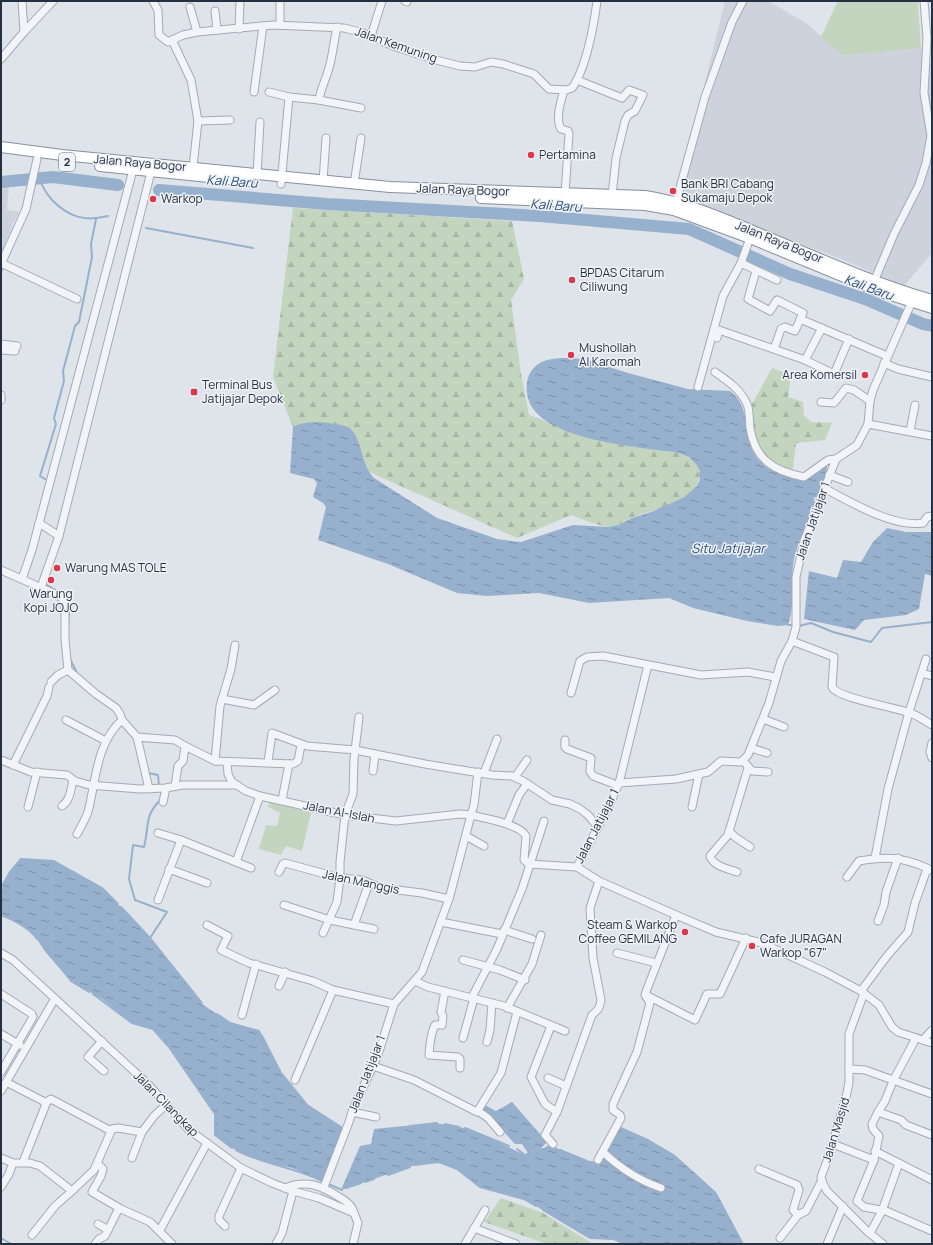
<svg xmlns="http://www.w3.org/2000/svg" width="933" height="1245" viewBox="0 0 933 1245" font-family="Manrope,sans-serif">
	<defs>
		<pattern id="forest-firs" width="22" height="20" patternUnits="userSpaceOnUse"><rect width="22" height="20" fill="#c4d5bf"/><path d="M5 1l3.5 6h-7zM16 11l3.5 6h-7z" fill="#a8b7a5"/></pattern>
		<pattern id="water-ripples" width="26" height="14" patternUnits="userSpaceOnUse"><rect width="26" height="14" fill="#97b0cd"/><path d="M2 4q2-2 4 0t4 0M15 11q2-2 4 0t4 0" fill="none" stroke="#7b90a8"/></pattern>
	</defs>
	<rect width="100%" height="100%" fill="#dfe3ea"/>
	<g fill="#cdd2dc">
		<polygon points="725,1 768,1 806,23 843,56 921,48 930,64 932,64 932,253 904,286 836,257 677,198"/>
		<polygon points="9,184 7,210 19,212 12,225 1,256 1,185"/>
	</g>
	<g fill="#c4d5bf">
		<polygon points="838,1 918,1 921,48 843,56 821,37"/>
		<polygon points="270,801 311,813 302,851 286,846 281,855 259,849 266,825 277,826 280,813 268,807"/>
	</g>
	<g fill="url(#forest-firs)">
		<path d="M293 208 512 221 524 279 511 300 521 374 529 415 606 442 679 453C688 456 698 461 700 472 704 500 650 510 631 518 624 521 618 527 609 527 597 526 583 519 571 515L517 538 369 472 356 437 350 428 306 423 293 427 273 377Z"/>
		<polygon points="772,368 791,375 788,397 803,402 804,416 812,422 832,423 825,440 796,443 792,476 775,472 759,462 749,441 746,415"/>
		<polygon points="501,1198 543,1213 593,1244 547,1244 484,1222"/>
	</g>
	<g fill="url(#water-ripples)">
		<path d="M568 358 584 359 628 373 688 389 730 391C747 404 745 421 749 440 753 460 768 472 787 475 790 476 795 478 799 477 808 476 818 468 827 465 826 490 802 528 795 555 789 577 796 603 788 625L778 626 747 621 693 608 669 598 589 603 539 593 487 596 457 593 388 564 318 540 326 507 323 503 313 497 317 483 314 479 290 473 293 427C304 419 338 422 350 428 363 442 361 464 374 478L437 518 497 539 521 542 573 525 609 527 619 525 632 518 651 512 683 498 697 486 700 480V471L696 464 689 457 679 453C642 447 539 441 528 398 526 391 526 382 529 375 537 359 553 358 568 358Z"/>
		<polygon points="887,528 906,532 932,532 932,576 925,574 919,609 906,615 864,620 855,630 804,619 809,571 837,578 843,560 861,562 873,542"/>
		<path d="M21 859 54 861 102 888 150 938 202 1004 230 1023 260 1031 281 1073 307 1105 343 1128 322 1181 292 1168 265 1162 237 1151 215 1135V1114L169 1047 153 1029 132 1023 102 999 71 981 47 954 32 932 12 919 1 915C1 886 1 882 21 859Z"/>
		<polygon points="512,1102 547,1142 540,1149 528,1153 522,1144 515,1144 492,1119 480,1111 483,1104 496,1111"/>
		<polygon points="435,1123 470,1129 525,1155 537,1151 550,1145 583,1160 599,1162 619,1126 648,1139 675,1155 716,1192 744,1244 625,1244 614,1239 590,1238 524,1199 480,1187 457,1169 439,1162 415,1165 341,1190 360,1146 371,1144 374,1129"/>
	</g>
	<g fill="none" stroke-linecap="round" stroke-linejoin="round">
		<g stroke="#97b0cd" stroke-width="2">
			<path d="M40 178C41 186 47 194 52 200 69 217 84 222 108 216"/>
			<polyline points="146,228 253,248"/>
			<polyline points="1,272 3,266"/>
			<polyline points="45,479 40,476 56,424 54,418 64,381 63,371 75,326 79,322 92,257 91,244 96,219"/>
			<polyline points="47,585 70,599 68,627"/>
			<polyline points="788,625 794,625"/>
			<polyline points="799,626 811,623 833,632 871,642 882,628 932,622"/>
			<polyline points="70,659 78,675"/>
			<polyline points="148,773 158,775 159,786"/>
			<polyline points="1,888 10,872 21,859 54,861 102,888 118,904"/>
			<polyline points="121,907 150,938 202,1003"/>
			<path d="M1 915C14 920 29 927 37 939"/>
			<path d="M150 938 167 912 135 900 129 879 133 845 144 847C150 824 143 818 161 799V792"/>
			<polyline points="40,942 71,981 89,992"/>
			<polyline points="93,994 132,1023 153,1029 169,1047 215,1114 215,1135 232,1148"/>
			<polyline points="217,1014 230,1023 259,1031"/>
			<polyline points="262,1036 281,1073 307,1105 341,1127"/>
			<polyline points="445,1124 459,1127"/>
			<polyline points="410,1128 410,1126 437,1123"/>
			<polyline points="465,1128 509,1146"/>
			<polyline points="517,1149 525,1155 542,1149"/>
			<path d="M236 1150C264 1165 295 1167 324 1182"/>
			<polyline points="560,1150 587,1161"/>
			<polyline points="414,1165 439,1162 457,1169 480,1187 524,1199 536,1206"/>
			<polyline points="388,1175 410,1167"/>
			<polyline points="365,1182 374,1179"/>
			<polyline points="328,1184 342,1190"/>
			<polyline points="346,1188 361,1183"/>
			<polyline points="543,1210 590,1238 614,1239 625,1244"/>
			<polyline points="1,1238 11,1244"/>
		</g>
		<g stroke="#97b0cd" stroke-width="12">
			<polyline points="1,182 53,177 118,185"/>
			<polyline points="159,190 327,204 540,216 689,229 790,274 865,299 923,324 932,326"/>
		</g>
		<g stroke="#a4aab5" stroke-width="9">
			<g id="minor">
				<polyline points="22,1 24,32"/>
				<path d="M153 1 158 10 159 35 168 42 183 35 197 32 273 25 344 28 360 32 396 47 436 60 460 66 475 67 491 62 503 64 534 74 549 89 566 90 572 88C586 69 594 25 597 1"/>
				<polyline points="405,1 407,2"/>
				<polyline points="190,7 197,32"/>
				<polyline points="215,11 217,30"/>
				<polyline points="280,25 280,1"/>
				<path d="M337 27C334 40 333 54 329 68 326 79 321 88 319 100L361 108"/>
				<polyline points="239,29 240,1"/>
				<polyline points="371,36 382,1"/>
				<polyline points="172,40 191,80 198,121 193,167"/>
				<polyline points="1,59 24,32 53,1"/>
				<polyline points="577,80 622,98 629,90 643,95 635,111 628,115 625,121 616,158 612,196"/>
				<path d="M564 90C561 101 555 118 561 129L568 131 569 134 565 194"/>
				<polyline points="254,92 263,26"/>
				<polyline points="269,92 289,97"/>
				<polyline points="198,121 230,120"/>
				<polyline points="257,175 260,122"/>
				<polyline points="323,181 326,138"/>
				<polyline points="281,184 289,97 319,100"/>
				<polyline points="354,184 361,138"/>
				<polyline points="676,202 705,97 732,22 743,1"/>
				<polyline points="1,263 77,299"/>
				<polyline points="741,263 777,280"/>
				<polyline points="1,264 26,209 37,159"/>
				<polyline points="756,271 748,299 770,311 777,300 803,313 795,331 785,327 781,329 774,349"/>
				<polyline points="873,284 894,234 919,185 926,163 931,136 924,93 927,38 924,1"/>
				<polyline points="800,319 887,356"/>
				<polyline points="717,338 719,330 805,360 822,328"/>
				<polyline points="1,344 17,346"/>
				<polyline points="1,350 15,351"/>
				<polyline points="805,360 834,374 849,339"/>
				<polyline points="884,363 898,369 932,377"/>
				<path d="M715 372C728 381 740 389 747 404 750 411 749 420 750 428 755 460 774 471 804 477L828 460 836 459"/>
				<polyline points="698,387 723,296 741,263 750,238"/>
				<polyline points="1,395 1,400"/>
				<polyline points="821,402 834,403 846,388 854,390 870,401"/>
				<polyline points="868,424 932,436"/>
				<polyline points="910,431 915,405"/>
				<polyline points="829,475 848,482"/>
				<path d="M824 488C850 502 894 528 923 523L927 517 932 516"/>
				<polyline points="39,523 59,536"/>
				<polyline points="1,570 53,593 62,598 65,607 65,640 68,670 96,694 116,708 120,714 122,720 137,737 149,789"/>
				<polyline points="22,579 32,550 134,166"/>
				<polyline points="41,587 59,536 152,168"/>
				<path d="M792 641 834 657 832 687C837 698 894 707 907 712 916 714 925 721 932 725"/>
				<polyline points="922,673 932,676"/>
				<polyline points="51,682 58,675 68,670"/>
				<polyline points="571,693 580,661 587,657 603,656 701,675 748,672 775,677"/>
				<polyline points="222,699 254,705 275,690"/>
				<polyline points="763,719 784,727"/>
				<polyline points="66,720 106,741"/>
				<polyline points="137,737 175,740 185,746 183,761 178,766 175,786"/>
				<polyline points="565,740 565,747 567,749 591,758 590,771 593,776 617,785"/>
				<polyline points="932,743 930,752 932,758"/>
				<polyline points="185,746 215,761 293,764 298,761 301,745"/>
				<polyline points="751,748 767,753"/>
				<polyline points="1,760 31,772 67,775 75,781 89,785 140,789 166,788 183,785 237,785"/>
				<polyline points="215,761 220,706 231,669 235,645"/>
				<polyline points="227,762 228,774 232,782 246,791 260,796 345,815 396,821 460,814 471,815 474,805 478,772"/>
				<polyline points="268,762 272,733 307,746 355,750 425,764 492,775 512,776 523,781 552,800 570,804 580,809 588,815 598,827"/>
				<polyline points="746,764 752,771 768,772"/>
				<polyline points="13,765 47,696 49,687"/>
				<polyline points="373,771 375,754"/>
				<polyline points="484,773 497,739"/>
				<polyline points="515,777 527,760"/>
				<polyline points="619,783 648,665"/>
				<polyline points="282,800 289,764"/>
				<polyline points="163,802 166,788"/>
				<path d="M62 806C70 801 71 789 73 780"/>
				<polyline points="28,807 37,772"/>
				<polyline points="692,807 699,774"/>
				<polyline points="507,824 519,795 527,784"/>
				<polyline points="729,831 735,837 750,847"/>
				<polyline points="158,833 181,840"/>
				<path d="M77 834C81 827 85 820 88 812 96 781 96 743 122 720"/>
				<polyline points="466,836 484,846"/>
				<polyline points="875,858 888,789 909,712 926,659"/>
				<polyline points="236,862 251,868"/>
				<polyline points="577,867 609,806 619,783 676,779 708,772 721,761 741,762 748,755 769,703 781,661 792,641 796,627 796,577 804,541 836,459 857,445 868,424 870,401 873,390 913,299"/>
				<polyline points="577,867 599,881 676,915 716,932 762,943 825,972 861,991 879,1005 892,1027 898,1032 932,1043"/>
				<polyline points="169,869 207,883"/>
				<polyline points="279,872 283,864 285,863 340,878 362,880 381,888 422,893 449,899"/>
				<path d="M737 872C728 869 713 866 710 856L728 835 748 768"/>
				<path d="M847 877 859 861C885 856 902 857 927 868"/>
				<polyline points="158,900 181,840 236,862 260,796"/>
				<polyline points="284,905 330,920 374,929"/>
				<polyline points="878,921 884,905 886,892 898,858"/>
				<polyline points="441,922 502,934"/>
				<polyline points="207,925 228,936 221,950 249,963 313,981 333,990 394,1004"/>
				<polyline points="354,925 369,883"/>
				<polyline points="504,930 532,939"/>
				<polyline points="323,933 337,902 340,878 340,862 345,815 353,794 354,759 359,717"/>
				<polyline points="1,953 13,960 148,1084 188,1129 241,1168 272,1183 293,1191 319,1198 354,1213 358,1223 353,1244"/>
				<polyline points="617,953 656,963"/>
				<polyline points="463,960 500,970 525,980"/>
				<polyline points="415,981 428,987 504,1006 565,1031"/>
				<polyline points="279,986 285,972"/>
				<path d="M445 991 441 1012 443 1016 442 1025H435C430 1035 430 1044 429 1055L458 1057 460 1059V1068"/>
				<polyline points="861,991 887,956 908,932 915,903 927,869 932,870"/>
				<polyline points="864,993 849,1034 849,1082 847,1093 830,1153 821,1177 822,1182 827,1191 867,1231 883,1244"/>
				<polyline points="1,994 32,1014 33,1017 1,1072"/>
				<polyline points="646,995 695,1020 707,994 720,994 746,938"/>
				<polyline points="472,997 497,949 522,889 544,821"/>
				<polyline points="507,1008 532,964 541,935"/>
				<polyline points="242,1015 256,964"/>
				<polyline points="551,1026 531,1077 545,1104 557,1112"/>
				<polyline points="1,1034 20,1045"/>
				<polyline points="463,1038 474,998"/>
				<polyline points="916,1038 893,1081 885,1101 878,1112 872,1124 873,1129 879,1136 874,1160 857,1201 864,1207 886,1211 932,1231"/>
				<polyline points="923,1040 932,1030"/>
				<polyline points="102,1041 88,1057 104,1071"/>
				<polyline points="487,1042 490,1030 492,1003"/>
				<polyline points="373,1066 414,1080 477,1112 501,1073 517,1012"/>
				<polyline points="849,1069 865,1070 932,1094"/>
				<polyline points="548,1078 566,1086"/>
				<polyline points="295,1080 333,990"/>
				<polyline points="6,1082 43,1101 46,1104 23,1162"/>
				<polyline points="1,1091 54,1000"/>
				<polyline points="45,1103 51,1099 111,1131"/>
				<polyline points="478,1111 488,1118 500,1132"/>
				<polyline points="352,1112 376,1117"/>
				<polyline points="878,1112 901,1120 906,1125 932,1135"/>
				<path d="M553 1144 545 1135 557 1112 592 1015C598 1010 600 1008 601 1000L593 958 590 908 599 881"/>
				<polyline points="833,1144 874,1160"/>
				<polyline points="875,1151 932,1180"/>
				<path d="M603 1152C621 1169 638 1180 661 1188"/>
				<polyline points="1,1158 13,1163 30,1163 40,1166 72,1191 94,1170 112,1129 118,1128 142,1132 154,1116 166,1105"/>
				<polyline points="132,1158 142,1132"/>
				<polyline points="598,1160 621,1118 620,1115 613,1110 613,1104 637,1052 650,1003 645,995 647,989 676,915"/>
				<polyline points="98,1164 103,1169 101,1176 92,1192 121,1209 150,1222 172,1244"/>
				<polyline points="759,1169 797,1185 799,1190 793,1210 798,1215 806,1211 822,1180"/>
				<polyline points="1,1187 9,1174 13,1163"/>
				<path d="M324 1187 349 1122 353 1109 378 1055 394 1004 422 972 449 899 471 815C484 818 520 824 526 836L524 860 529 864 577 867"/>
				<path d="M285 1188C306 1179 322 1186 339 1197 346 1201 352 1205 354 1213"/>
				<polyline points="98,1224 108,1230"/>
				<polyline points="225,1226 219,1220 219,1216 241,1168"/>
				<polyline points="474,1228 516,1244"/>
				<polyline points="160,1230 207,1143"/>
				<polyline points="870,1233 882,1211 899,1163"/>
				<polyline points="32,1235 55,1206 72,1191"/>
				<polyline points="780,1238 798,1215"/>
				<polyline points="95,1244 99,1239 105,1236 119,1208"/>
				<polyline points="276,1244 282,1233 293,1191"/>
				<polyline points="465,1244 485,1210"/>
				<polyline points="827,1244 843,1206"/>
			</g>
		</g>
		<g stroke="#8590a2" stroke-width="12">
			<g id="highway">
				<path d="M1 147 62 155 390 187 645 196C685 202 722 218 760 234 816 257 873 283 932 300"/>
				<polyline points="100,166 249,181"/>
				<polyline points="481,198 645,205 674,210 750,238 878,291 932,308"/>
			</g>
		</g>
		<use href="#minor" stroke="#f2f4f8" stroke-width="7"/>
		<use href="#highway" stroke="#fff" stroke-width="10"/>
	</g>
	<g fill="#db384c" stroke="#eff2f7" stroke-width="1.5">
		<circle cx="531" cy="155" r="4"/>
		<circle cx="673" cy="191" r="4"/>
		<circle cx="153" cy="199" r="4"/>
		<circle cx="572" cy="280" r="4"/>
		<circle cx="571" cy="355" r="4"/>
		<circle cx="865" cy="375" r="4"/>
		<rect x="190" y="388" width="8" height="8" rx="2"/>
		<circle cx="57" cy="568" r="4"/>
		<circle cx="51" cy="580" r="4"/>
		<circle cx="685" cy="932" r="4"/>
		<circle cx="752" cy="946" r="4"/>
	</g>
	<g text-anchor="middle" stroke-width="3" stroke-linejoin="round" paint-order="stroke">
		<rect fill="#eff2f7" stroke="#626a79" stroke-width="1" x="59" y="153" width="16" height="18" rx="3"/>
		<g font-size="11" font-weight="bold" fill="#263043">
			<text x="67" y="166">2</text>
		</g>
		<g font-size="12" fill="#263043" stroke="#eff2f7">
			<text transform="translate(396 45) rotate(19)" y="4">Jalan Kemuning</text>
			<text transform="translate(140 163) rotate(5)" y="4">Jalan Raya Bogor</text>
			<text transform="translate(463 190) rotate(2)" y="4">Jalan Raya Bogor</text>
			<text transform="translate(779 242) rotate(22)" y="4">Jalan Raya Bogor</text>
			<text transform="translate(813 521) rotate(-71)" y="4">Jalan Jatijajar 1</text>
			<text transform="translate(339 812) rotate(11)" y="4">Jalan Al-Islah</text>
			<text transform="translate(597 826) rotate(-63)" y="4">Jalan Jatijajar 1</text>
			<text transform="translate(361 882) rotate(12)" y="4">Jalan Manggis</text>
			<text transform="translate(367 1074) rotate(-69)" y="4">Jalan Jatijajar 1</text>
			<text transform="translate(166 1104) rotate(45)" y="4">Jalan Cilangkap</text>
			<text transform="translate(836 1130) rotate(-73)" y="4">Jalan Masjid</text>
		</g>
		<g font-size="12" fill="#263043" stroke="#eff2f7" text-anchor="start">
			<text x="539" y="159">Pertamina</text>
			<text x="681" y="188">Bank BRI Cabang<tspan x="681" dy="14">Sukamaju Depok</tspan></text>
			<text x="161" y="203">Warkop</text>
			<text x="580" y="277">BPDAS Citarum<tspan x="580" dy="14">Ciliwung</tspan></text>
			<text x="579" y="352">Mushollah<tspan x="579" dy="14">Al Karomah</tspan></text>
			<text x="857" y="379" text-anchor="end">Area Komersil</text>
			<text x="202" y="389">Terminal Bus<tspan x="202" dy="14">Jatijajar Depok</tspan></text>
			<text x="65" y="572">Warung MAS TOLE</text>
			<text x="51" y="598" text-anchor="middle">Warung<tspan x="51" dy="14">Kopi JOJO</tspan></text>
			<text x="677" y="929" text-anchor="end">Steam &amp; Warkop<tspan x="677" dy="14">Coffee GEMILANG</tspan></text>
			<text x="760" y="943">Cafe JURAGAN<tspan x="760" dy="14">Warkop "67"</tspan></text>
		</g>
		<g font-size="13" font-style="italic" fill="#2c4d7b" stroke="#eff2f7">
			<text transform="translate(232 181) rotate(4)" y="5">Kali Baru</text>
			<text transform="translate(556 205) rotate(4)" y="5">Kali Baru</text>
			<text transform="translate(869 287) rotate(20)" y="5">Kali Baru</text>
			<text x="728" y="553">Situ Jatijajar</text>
		</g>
	</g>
	<rect width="933" height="1245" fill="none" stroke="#263043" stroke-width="4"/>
</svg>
